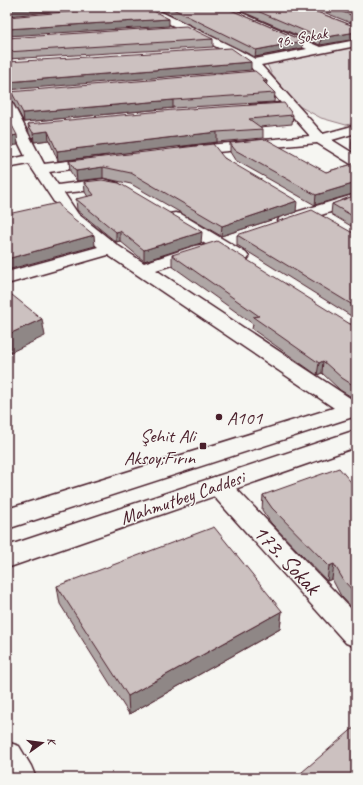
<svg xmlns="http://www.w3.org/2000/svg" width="363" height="785" viewBox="0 0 363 785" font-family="Caveat,sans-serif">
	<rect width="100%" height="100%" fill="#f6f6f2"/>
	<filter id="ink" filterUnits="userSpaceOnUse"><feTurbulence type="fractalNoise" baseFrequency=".025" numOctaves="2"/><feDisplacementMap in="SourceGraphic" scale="8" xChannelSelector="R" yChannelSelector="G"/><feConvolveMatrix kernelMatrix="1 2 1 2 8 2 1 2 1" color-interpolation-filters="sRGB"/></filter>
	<g filter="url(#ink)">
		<polygon fill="#ddd6d5" stroke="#947a80" points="356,45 356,123 346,125 321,118 297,105 272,75 266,62"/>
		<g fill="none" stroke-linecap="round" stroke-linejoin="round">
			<g stroke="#4a1f2b" stroke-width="3">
				<g id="minor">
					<polygon points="138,7 151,7 237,49 255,59 307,49 216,9 215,7 228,7 320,47 356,40 356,46 261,65 323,134 356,125 356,133 332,140 356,155 356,165 351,164 317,143 185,155 180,154 178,151 180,148 185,147 310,136 287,110 255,112 250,111 248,108 250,105 281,103 249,65 229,53 139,9"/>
					<polygon points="7,102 12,103 14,106 44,164 99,157 104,158 106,161 104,164 99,165 49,172 58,185 103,179 118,183 121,186 118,189 113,191 103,189 64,193 78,214 117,245 144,263 194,246 200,245 206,246 209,250 206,254 156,270 356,402 356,415 351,416 343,414 108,255 7,284 7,272 98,247 66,220 29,164 7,168 7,160 25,156 7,119"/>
					<polygon points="356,194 356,204 286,226 280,225 278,221 280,217"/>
					<polygon points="175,213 181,214 246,253 249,257 246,261 240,262 234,261 169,222 167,218 169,214"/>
					<polygon points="218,476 227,479 356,614 356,647 346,643 209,491 206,485 209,479"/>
					<polygon points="7,742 19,746 31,766 36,778 7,778"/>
				</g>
			</g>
			<g stroke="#4a1f2b" stroke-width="3">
				<g id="major">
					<polygon points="356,401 356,416 7,529 7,509"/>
					<polygon points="356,430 356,447 7,568 7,546"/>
				</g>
			</g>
			<use href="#minor" fill="#f6f6f2" fill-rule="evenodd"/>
			<use href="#major" fill="#f6f6f2" fill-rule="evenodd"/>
		</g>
		<g fill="#afa6a5" stroke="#4a1f2b">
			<polygon points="158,7 224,7 303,41 302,48 255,57 158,9"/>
			<polygon points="231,7 304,7 356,27 320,45"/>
			<polygon points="311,7 356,7 356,25"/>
			<polygon points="7,38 213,39 213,47 7,59"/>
			<polygon points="267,81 266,85 275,93 274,102 173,108 24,122 13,102 11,101 9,92"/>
			<polygon points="293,115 292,124 260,127 263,129 263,138 217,142 58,161 49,140 34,142 29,133 28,124"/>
			<polygon points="356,137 356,154 351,148 352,138"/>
			<polygon points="230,143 326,172 356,163 356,193 315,205 235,160 230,152"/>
			<polygon points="224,158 296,212 221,236 131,184 103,178 77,181 70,171 69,161"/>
			<polygon points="84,182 201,243 144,261 120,241 116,242 77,210 76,199 88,197 85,192"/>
			<polygon points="356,195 356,229 331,214 332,204"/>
			<polygon points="351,232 356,233 356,319 237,245 237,235"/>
			<polygon points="172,255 350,324 356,325 356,399 355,399 340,390 322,373 317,375 252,329 253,324 172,266"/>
			<polygon points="356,488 356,612 341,596 332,579 327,581 271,523 262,510 263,495"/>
			<polygon points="57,586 282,611 280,629 129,714 60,604"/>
		</g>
		<g fill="#8f8786" stroke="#4a1f2b">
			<polygon points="22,7 102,7 7,16 7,8"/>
			<polygon points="169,19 169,26 7,36 7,29"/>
			<polygon points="356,32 356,39 320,45 321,38"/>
			<polygon points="303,41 302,48 255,57 256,50"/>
			<polygon points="251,62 251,70 7,90 7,82"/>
			<polygon points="263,81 267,81 266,89"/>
			<polygon points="173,100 173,108 24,122 23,113"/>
			<polygon points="48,131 49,140 34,142 33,133"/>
			<polygon points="217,132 217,142 58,161 57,151"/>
			<polygon points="17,135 18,145 7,146 7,137"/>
			<polygon points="103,167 103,178 77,181 76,171"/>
			<polygon points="356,183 356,193 315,205 316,195"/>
			<polygon points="297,201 296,212 221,236 222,226"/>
			<polygon points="120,231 120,241 116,242 116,232"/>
			<polygon points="202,232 201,243 144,261 144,250"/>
			<polygon points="94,235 95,246 7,270 7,259"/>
			<polygon points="42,319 45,336 7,354 7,335"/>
			<polygon points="323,361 322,373 317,375 319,363"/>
			<polygon points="356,391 356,399 355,399"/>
			<polygon points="334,564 332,579 327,581 329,566"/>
			<polygon points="282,611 280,629 129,714 128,696"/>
		</g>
		<g fill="#ccc1c0" stroke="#4a1f2b">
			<polygon points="7,7 22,7 7,8"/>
			<polygon points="124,7 146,7 169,19 7,29 7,17"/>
			<polygon points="169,7 224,7 303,41 256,50"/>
			<polygon points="248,7 304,7 356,27 356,32 321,38"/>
			<polygon points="330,7 356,7 356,17"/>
			<polygon points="186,26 213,39 7,52 7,38"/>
			<polygon points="231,48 251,62 7,82 7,62"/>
			<polygon points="255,71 267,81 263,81 275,93 173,100 23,113 12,93 9,92"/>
			<polygon points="284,103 293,115 249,119 263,129 217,132 57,151 48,131 33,133 28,124 173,110"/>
			<polygon points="7,116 17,135 7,137"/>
			<polygon points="356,137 356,142 352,138"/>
			<polygon points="266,139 326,172 356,163 356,183 316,195 235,150 230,143"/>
			<polygon points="213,144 224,158 297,201 222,226 131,173 103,167 76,171 69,161"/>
			<polygon points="102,180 119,183 202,232 144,250 120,231 116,232 76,199 94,195 84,182"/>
			<polygon points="356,195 356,218 332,204"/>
			<polygon points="58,203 64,211 94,235 7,259 7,212 8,214"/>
			<polygon points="312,210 351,232 356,233 356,307 237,235"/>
			<polygon points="217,241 350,324 356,325 356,387 342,378 323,361 319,363 253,317 259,316 172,255"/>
			<polygon points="7,291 42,319 7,335"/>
			<polygon points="339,468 356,488 356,594 344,581 334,564 329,566 272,508 263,495"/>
			<polygon points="214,527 282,611 128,696 57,586"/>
			<polygon points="356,726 356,778 295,778"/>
		</g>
	</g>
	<g fill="#4a1f2b" stroke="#f6f6f2" stroke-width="1.5">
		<circle cx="219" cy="417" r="4"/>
		<rect x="199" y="442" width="8" height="8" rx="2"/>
	</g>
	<g text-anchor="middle" stroke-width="3" stroke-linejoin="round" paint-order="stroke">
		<g font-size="16" fill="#4a1f2b" stroke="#f6f6f2">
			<text transform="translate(301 37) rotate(-11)" y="6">96. Sokak</text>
		</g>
		<g font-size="19" fill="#4a1f2b" stroke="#f6f6f2" text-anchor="start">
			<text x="227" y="424">A101</text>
			<text x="195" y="442" text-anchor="end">Şehit Ali<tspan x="195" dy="22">Aksoy;Fırın</tspan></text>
		</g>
		<g font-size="19" fill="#4a1f2b" stroke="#f6f6f2">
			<text transform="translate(182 497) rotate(-19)" y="7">Mahmutbey Caddesi</text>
		</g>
		<g font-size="23" fill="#4a1f2b" stroke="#f6f6f2">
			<text transform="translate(287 559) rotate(47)" y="8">173. Sokak</text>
		</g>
	</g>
	<rect width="363" height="785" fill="none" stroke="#f6f6f2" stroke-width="24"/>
	<rect x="12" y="12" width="339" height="761" fill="none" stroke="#4a1f2b" stroke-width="1.5" filter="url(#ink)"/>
	<g transform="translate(42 743) rotate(76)" stroke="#f6f6f2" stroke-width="3" paint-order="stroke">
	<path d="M0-3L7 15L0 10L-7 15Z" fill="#4a1f2b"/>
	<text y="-6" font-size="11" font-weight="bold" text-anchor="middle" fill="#4a1f2b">K</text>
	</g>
</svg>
